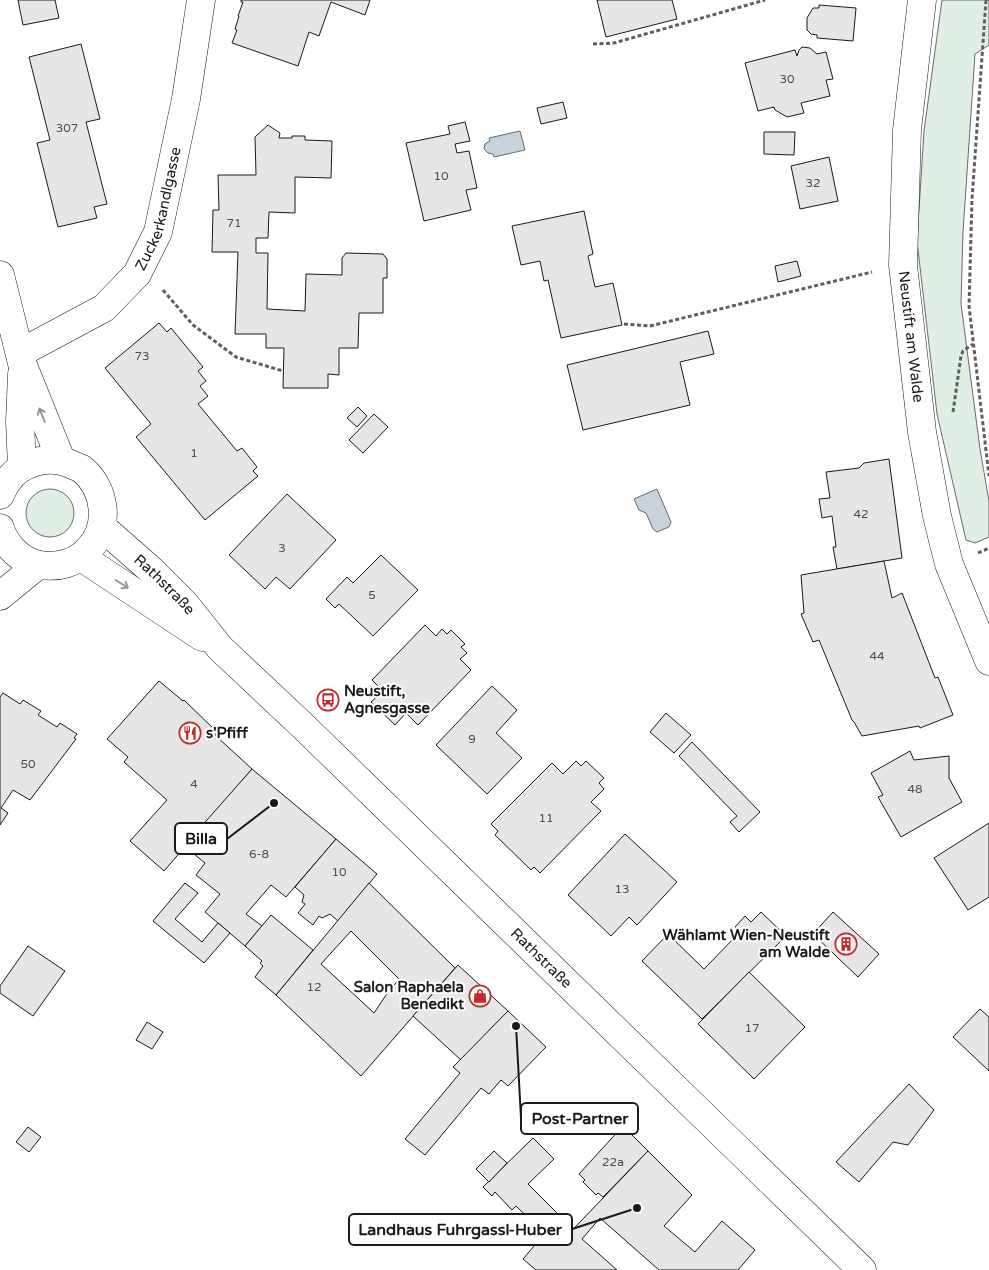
<svg xmlns="http://www.w3.org/2000/svg" width="989" height="1270" viewBox="0 0 989 1270" font-family="'Varela Round',sans-serif">
	<rect width="100%" height="100%" fill="#fff"/>
	<g fill="#e0efe3" stroke="#6a6a6a">
		<polygon points="942,0 989,0 989,45 975,54 963,232 961,304 980,449 989,501 989,537 975,543 966,540 937,414 917,241 924,131"/>
		<circle cx="50" cy="513" r="24"/>
	</g>
	<g fill="#c6d2dc" stroke="#6a6a6a">
		<polygon points="520,131 525,150 494,157 493,154 488,153 484,149 485,144 490,141 489,138"/>
		<polygon points="657,489 671,522 669,527 657,532 653,529 646,513 639,510 634,499"/>
	</g>
	<g fill="#e6e6e6" stroke="#1a1a1a" fill-rule="evenodd">
		<polygon points="18,0 55,0 59,18 23,25"/>
		<polygon points="241,0 370,0 365,15 331,2 319,36 309,32 298,66 232,43 237,30 235,29 239,16 238,16 243,2 241,2"/>
		<polygon points="597,0 672,0 677,19 606,37"/>
		<polygon points="819,5 856,8 853,41 817,38 817,35 811,34 807,30 807,18 813,8 819,8"/>
		<polygon points="81,44 100,119 86,122 107,204 94,207 97,218 58,227 37,143 50,140 29,57"/>
		<polygon points="802,47 810,48 817,54 826,52 833,79 826,80 830,96 801,103 804,113 787,117 775,110 774,107 758,111 745,63 795,50 797,56 799,50"/>
		<polygon points="563,102 567,118 541,124 537,108"/>
		<polygon points="465,122 470,141 455,144 457,153 469,151 477,188 466,190 471,210 424,221 406,143 450,134 448,126"/>
		<polygon points="268,125 280,133 279,138 292,138 292,136 305,136 305,140 332,141 331,178 295,177 295,213 269,212 268,238 256,238 256,253 268,253 267,309 305,311 306,274 342,275 342,258 346,253 383,254 387,259 387,278 383,278 383,313 359,313 358,348 339,348 339,375 328,374 328,388 283,388 284,348 266,348 266,334 235,334 238,252 212,252 213,210 219,210 218,175 256,175 255,137"/>
		<polygon points="764,132 795,132 794,155 764,154"/>
		<polygon points="829,157 838,201 800,209 791,166"/>
		<polygon points="584,211 593,254 588,256 595,287 613,283 622,325 561,338 548,280 544,281 540,261 521,265 512,226"/>
		<polygon points="797,261 801,276 778,282 775,266"/>
		<polygon points="159,323 167,332 171,328 203,367 198,371 206,381 200,386 208,396 198,404 237,451 242,448 257,467 253,471 258,476 205,520 136,437 151,424 105,368"/>
		<polygon points="708,331 714,354 680,362 690,405 583,430 567,365"/>
		<polygon points="358,407 367,416 357,427 347,418"/>
		<polygon points="374,414 388,427 363,453 349,440"/>
		<polygon points="889,459 902,558 837,569 833,547 836,547 832,516 822,518 819,499 830,498 826,472 859,468 864,463"/>
		<polygon points="287,494 336,540 290,589 276,577 265,589 229,555"/>
		<polygon points="381,555 418,590 373,636 339,604 335,608 326,599 347,577 353,583"/>
		<polygon points="884,561 892,598 902,593 935,678 938,677 953,715 920,728 919,726 862,736 854,722 852,720 819,640 813,642 801,614 804,613 801,575"/>
		<polygon points="425,625 436,636 442,629 447,634 451,630 465,644 461,647 467,653 460,659 471,670 418,725 406,713 395,725 371,702 383,691 372,680"/>
		<polygon points="159,681 183,701 184,700 217,732 215,735 252,769 164,871 130,841 167,800 124,762 128,757 107,739"/>
		<polygon points="492,686 517,710 496,733 522,758 487,794 436,745"/>
		<polygon points="3,693 20,704 23,700 41,711 38,715 57,727 60,723 77,734 74,738 76,739 30,800 13,790 1,808 8,813 0,825 0,697"/>
		<polygon points="666,713 691,735 674,753 650,732"/>
		<polygon points="692,742 760,812 739,832 730,822 737,816 679,756"/>
		<polygon points="910,751 914,760 949,756 949,778 962,802 901,837 878,797 883,795 871,773"/>
		<polygon points="576,761 581,766 586,761 604,778 599,783 604,789 591,802 601,811 540,873 534,867 531,870 495,835 498,831 491,824 552,763 563,774"/>
		<polygon points="252,769 336,839 286,897 271,885 246,914 262,926 245,946 205,912 220,894 196,875 205,863 184,846"/>
		<polygon points="989,823 989,897 968,910 934,858"/>
		<polygon points="625,834 677,882 637,925 629,917 611,936 568,895"/>
		<polygon points="336,839 377,874 338,921 330,914 322,918 319,916 313,925 298,913 305,904 302,902 304,895 295,887"/>
		<polygon points="185,883 198,893 175,919 202,942 218,923 230,933 204,963 153,921"/>
		<path d="M369 883 455 968 361 1076 276 995ZM351 931 399 979 386 995 374 1013 321 964Z"/>
		<polygon points="761,912 786,936 702,1019 642,961 668,934 704,969 740,932 735,927 745,916 751,922"/>
		<polygon points="833,912 879,954 858,977 813,934"/>
		<polygon points="271,915 313,950 276,995 255,977 263,966 260,963 262,961 245,946"/>
		<polygon points="28,946 65,971 33,1016 0,993 0,986"/>
		<polygon points="458,965 508,1011 461,1060 413,1016"/>
		<polygon points="749,972 805,1027 754,1079 698,1024"/>
		<polygon points="980,1009 989,1017 989,1071 953,1037"/>
		<polygon points="508,1011 546,1047 508,1086 501,1080 489,1094 481,1088 425,1155 405,1139 460,1073 453,1067"/>
		<polygon points="147,1022 163,1032 152,1049 136,1040"/>
		<polygon points="909,1084 934,1110 908,1145 893,1142 859,1182 836,1162"/>
		<polygon points="623,1126 648,1151 603,1197 598,1193 596,1195 583,1182 585,1180 579,1174"/>
		<polygon points="28,1127 41,1137 29,1152 16,1142"/>
		<polygon points="533,1138 554,1159 528,1184 573,1229 559,1244 546,1232 545,1234 516,1206 512,1210 495,1192 492,1196 483,1187"/>
		<polygon points="494,1151 507,1163 489,1182 476,1169"/>
		<polygon points="648,1151 692,1195 664,1226 695,1252 722,1221 755,1250 738,1270 659,1270 600,1218 582,1239 617,1270 536,1270 523,1259 546,1232 559,1244"/>
	</g>
	<g fill="none" stroke-linecap="round" stroke-linejoin="round">
		<g stroke="#1a1a1a" stroke-width="29">
			<g id="minor">
				<path id="s1" d="M922 0 907 130 903 265 922 432 937 516 949 564 989 661"/>
				<path id="s2" d="M20 353 104 308 137 274 158 232 186 99 201 0"/>
				<polyline points="0,596 38,565"/>
			</g>
		</g>
		<g stroke="#1a1a1a" stroke-width="29">
			<g id="major">
				<polyline points="0,275 22,363 61,460"/>
				<polyline points="22,374 20,422 22,467"/>
				<path d="M0 495C2 491 4 486 7 482 19 463 47 455 68 463 72 465 78 467 82 469 106 489 111 527 88 550 76 563 58 568 40 565 21 562 5 545 0 528"/>
				<path id="s3" d="M102 527 151 570 185 604 220 648 304 727 862 1270"/>
				<polyline points="81,557 202,637"/>
			</g>
		</g>
		<g stroke="#5f5f5f" stroke-width="3" stroke-dasharray="4 2.5" stroke-linecap="butt">
			<polyline points="986,0 972,199 969,306 989,476"/>
			<polyline points="593,44 614,43 765,0"/>
			<polyline points="163,290 193,325 236,357 283,371"/>
			<polyline points="624,324 650,326 872,272"/>
			<polyline points="953,412 961,356 963,351 973,344"/>
			<polyline points="978,553 989,548"/>
		</g>
		<use href="#minor" stroke="#fff" stroke-width="28"/>
		<use href="#major" stroke="#fff" stroke-width="28"/>
	</g>
	<defs><path id="oneway-shaft" d="M-6 0H5M1.5-3L5.5 0L1.5 3" fill="none" stroke-width="1.6" stroke-linecap="round" stroke-linejoin="round" transform="scale(1.25)"/></defs>
	<g stroke="#989898">
		<use href="#oneway-shaft" transform="translate(42 415) rotate(-112)"/>
		<use href="#oneway-shaft" transform="translate(122 584) rotate(32)"/>
	</g>
	<defs>
		<g id="bus-ring" transform="scale(1.125)"><circle r="9.5" fill="#fff" stroke="#c62828" stroke-width="1.5"/><path d="M-5-6H5V4H4V6H2V4H-2V6H-4V4H-5ZM-3.5-4V0h7V-4ZM-3.5 1.2v1.5H-2V1.2ZM2 1.2v1.5H3.5V1.2Z" fill="#c62828"/></g>
		<g id="restaurant-ring" transform="scale(1.125)"><circle r="9.5" fill="#fff" stroke="#c62828" stroke-width="1.5"/><path d="M-5-6h1v4h1v-4h1v4h1v-4h1v5L-1.5 .5V6h-2V.5L-5-1ZM5-6V6H3V1.5H1.5Q1.5-4 5-6Z" fill="#c62828"/></g>
		<g id="building-ring" transform="scale(1.125)"><circle r="9.5" fill="#fff" stroke="#c62828" stroke-width="1.5"/><path d="M-4-6H4V6H1V3H-1V6H-4ZM-2.5-4.3h1.7v1.8h-1.7ZM.8-4.3h1.7v1.8H.8ZM-2.5-1h1.7V.8h-1.7ZM.8-1h1.7V.8H.8Z" fill="#c62828"/></g>
		<g id="shop-ring" transform="scale(1.125)"><circle r="9.5" fill="#fff" stroke="#c62828" stroke-width="1.5"/><path d="M-5-2.5h2.3a2.7 3.5 0 0 1 5.4 0H5L5.5 6h-11ZM-1.5-2.5h3a1.5 2.3 0 0 0-3 0Z" fill="#c62828"/></g>
	</defs>
	<g fill-rule="evenodd">
		<use href="#bus-ring" x="328" y="700"/>
		<use href="#restaurant-ring" x="190" y="733"/>
		<use href="#building-ring" x="846" y="944"/>
		<use href="#shop-ring" x="480" y="996"/>
	</g>
	<g text-anchor="middle" stroke-width="4" stroke-linejoin="round" paint-order="stroke">
		<g font-size="12" fill="#4d4d4d">
			<text x="787" y="83">30</text>
			<text x="67" y="132">307</text>
			<text x="441" y="180">10</text>
			<text x="813" y="187">32</text>
			<text x="234" y="227">71</text>
			<text x="142" y="360">73</text>
			<text x="194" y="457">1</text>
			<text x="861" y="518">42</text>
			<text x="282" y="552">3</text>
			<text x="372" y="599">5</text>
			<text x="877" y="660">44</text>
			<text x="472" y="743">9</text>
			<text x="28" y="768">50</text>
			<text x="194" y="788">4</text>
			<text x="915" y="793">48</text>
			<text x="546" y="822">11</text>
			<text x="259" y="858">6-8</text>
			<text x="339" y="876">10</text>
			<text x="622" y="893">13</text>
			<text x="314" y="991">12</text>
			<text x="752" y="1032">17</text>
			<text x="613" y="1166">22a</text>
		</g>
		<g font-size="15" fill="#1a1a1a" stroke="#fff">
			<text dy="5" stroke="none"><textPath href="#s2" startOffset="212">Zuckerkandlgasse</textPath></text>
			<text dy="5" stroke="none"><textPath href="#s1" startOffset="338">Neustift am Walde</textPath></text>
			<text dy="5" stroke="none"><textPath href="#s3" startOffset="85">Rathstraße</textPath></text>
			<text dy="5" stroke="none"><textPath href="#s3" startOffset="616">Rathstraße</textPath></text>
		</g>
		<g font-size="15" font-weight="bold" fill="#1a1a1a" stroke="#fff" text-anchor="start">
			<text x="344" y="696">Neustift,<tspan x="344" dy="17">Agnesgasse</tspan></text>
			<text x="206" y="738">s'Pfiff</text>
			<text x="830" y="940" text-anchor="end">Wählamt Wien-Neustift<tspan x="830" dy="17">am Walde</tspan></text>
			<text x="464" y="992" text-anchor="end">Salon Raphaela<tspan x="464" dy="17">Benedikt</tspan></text>
		</g>
	</g>
	<path fill="none" stroke="#1a1a1a" stroke-width="2" d="M274 803L227 839M516 1026L521 1118M637 1208L572 1229"/>
	<g fill="#1a1a1a" stroke="#fff" stroke-width="2">
		<circle cx="274" cy="803" r="5"/>
		<circle cx="516" cy="1026" r="5"/>
		<circle cx="637" cy="1208" r="5"/>
	</g>
	<g fill="#fff" stroke="#1a1a1a" stroke-width="2">
		<rect x="175" y="823" width="52" height="31" rx="5"/>
		<rect x="521" y="1103" width="117" height="31" rx="5"/>
		<rect x="349" y="1214" width="223" height="31" rx="5"/>
	</g>
	<g font-size="16" text-anchor="middle" font-weight="bold" fill="#1a1a1a">
		<text x="201" y="844">Billa</text>
		<text x="580" y="1124">Post-Partner</text>
		<text x="460" y="1235">Landhaus Fuhrgassl-Huber</text>
	</g>
</svg>
